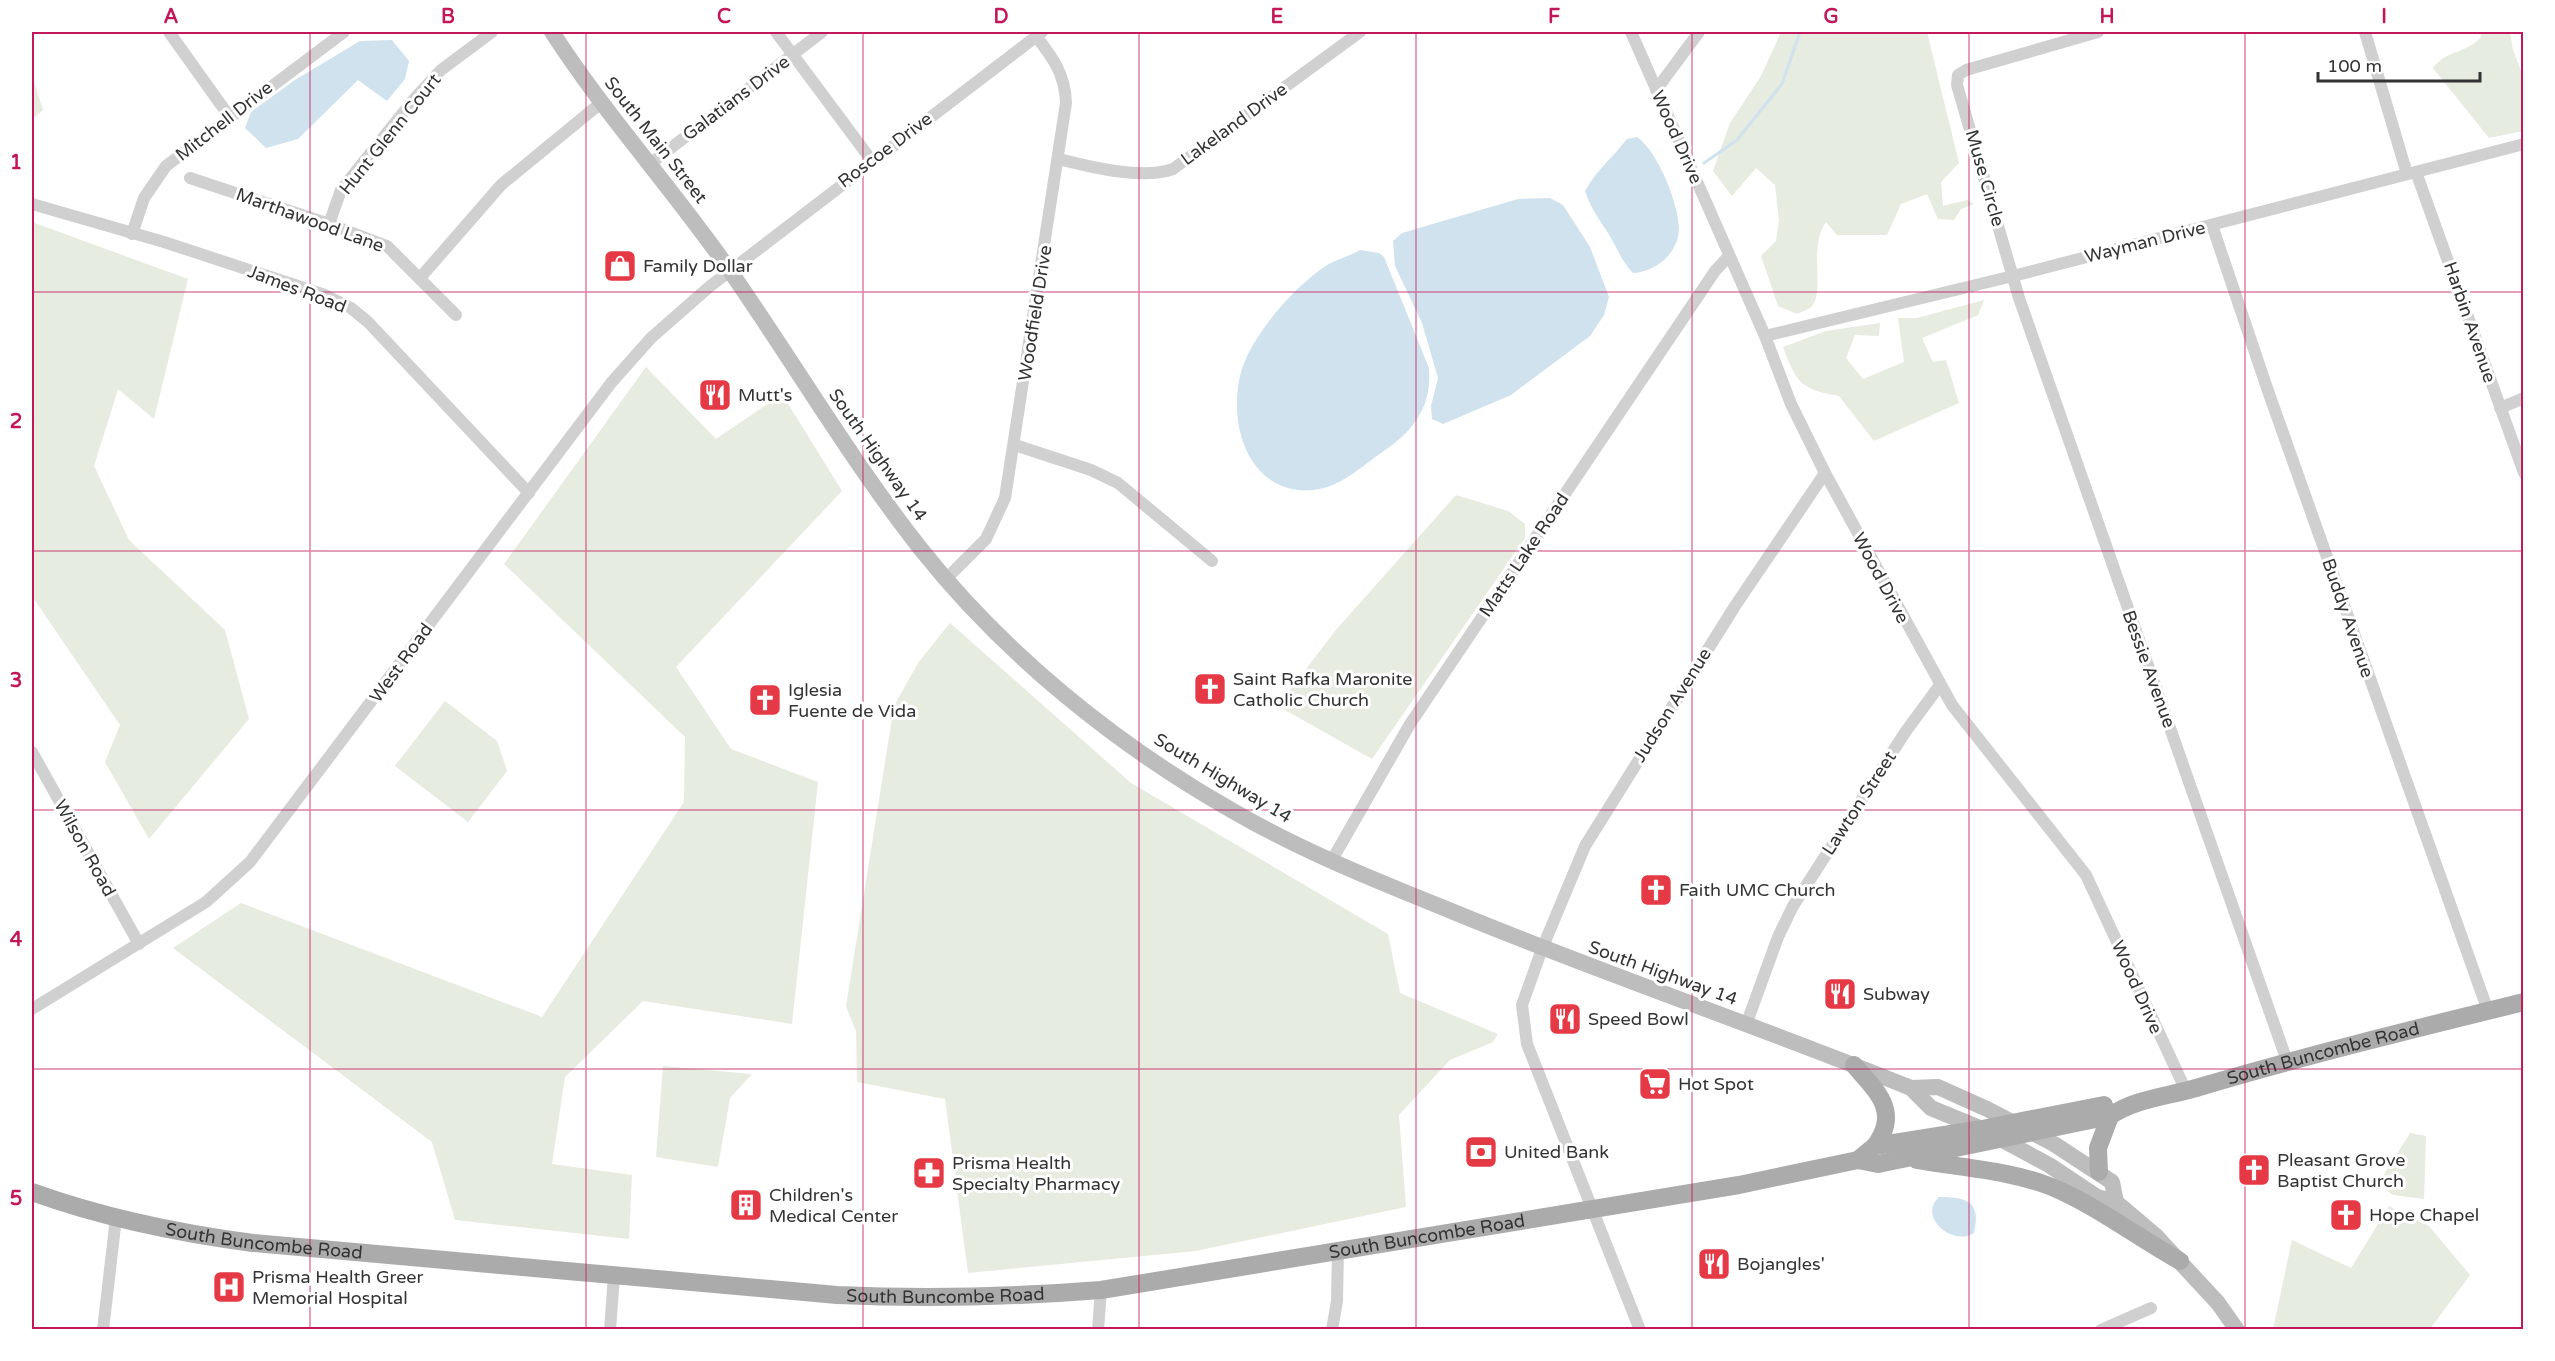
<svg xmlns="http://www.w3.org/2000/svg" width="2555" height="1361" viewBox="0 0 2555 1361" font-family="'Varela Round',sans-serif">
	<rect width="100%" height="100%" fill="#fff"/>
	<g fill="#e6ecdf">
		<path d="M1781 32H1927L1959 163 1941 182 1943 206 1967 200 1974 204 1961 209 1954 220 1938 219 1927 194 1901 204 1887 235H1837L1826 222C1807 249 1827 293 1810 308 1807 310 1801 312 1797 314L1778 306 1761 256 1776 241 1779 220 1775 185 1756 168 1732 196 1713 171 1730 123 1761 76Z"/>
		<path d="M2480 32H2510L2513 50 2523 76V131L2489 138 2433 68C2446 50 2468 53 2481 37Z"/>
		<polygon points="32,75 43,110 32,119"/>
		<polygon points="32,222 188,279 154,419 118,389 94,466 129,540 225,630 249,719 149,839 105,762 120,725 32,596"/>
		<path d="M1984 300 1978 315 1922 338 1933 362 1946 360 1959 403 1874 441 1839 396C1801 390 1796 382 1783 347L1826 331 1880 323 1879 336 1855 335 1846 358 1863 379 1904 362 1898 318H1917Z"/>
		<polygon points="646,367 716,439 782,394 842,491 676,667 731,749 818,782 792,1024 643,1001 565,1077 552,1164 632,1175 629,1239 455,1220 432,1142 173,948 241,903 542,1017 684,802 685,737 504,564"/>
		<polygon points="1456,495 1508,511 1525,524 1525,538 1372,759 1278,706 1335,631"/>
		<polygon points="950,623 1131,783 1388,934 1400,993 1498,1034 1493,1042 1450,1060 1399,1115 1406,1207 1196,1251 968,1273 945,1099 857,1082 856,1031 846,1006 894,706 918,663"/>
		<polygon points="445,701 497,741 507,771 468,822 395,766"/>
		<polygon points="663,1066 752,1074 730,1098 718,1167 656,1157"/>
		<polygon points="2410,1133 2426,1136 2424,1199 2393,1195 2378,1184"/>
		<polygon points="2389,1206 2429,1226 2470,1275 2430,1329 2273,1329 2292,1240 2351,1268"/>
	</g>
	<g fill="#cfe2ee">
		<polygon points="392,40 409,61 405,79 387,101 358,80 298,139 266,148 245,128 251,112 295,80 360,41"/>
		<path d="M1637 137C1657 150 1679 204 1679 229 1678 254 1655 272 1633 273 1621 261 1617 247 1608 233 1599 219 1590 207 1585 191 1596 171 1613 157 1627 139Z"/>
		<polygon points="1550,198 1563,205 1590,247 1609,297 1604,315 1590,336 1511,395 1443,424 1432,419 1431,406 1438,378 1422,323 1395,266 1393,241 1402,233 1518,199"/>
		<path d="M1360 250 1379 253 1384 257 1429 368C1432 408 1413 432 1381 453 1361 467 1340 487 1314 490 1241 497 1221 405 1249 352 1267 319 1296 286 1327 265 1337 259 1350 256 1360 250Z"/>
		<path d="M1939 1197C1968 1197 1981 1202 1974 1233 1953 1247 1917 1217 1939 1197Z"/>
	</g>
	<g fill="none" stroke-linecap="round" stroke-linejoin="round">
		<polyline stroke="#cfe2ee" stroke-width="3" points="1704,163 1737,140 1782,84 1800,32"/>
		<g stroke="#d0d0d0" stroke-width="12">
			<polyline points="169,32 229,116"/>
			<polyline points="776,32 872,161"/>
			<polyline points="1631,32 1765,336 1791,404 1825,473 1952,705 2086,875 2186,1091"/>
			<polyline points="2098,32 1966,70 1958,75 1957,85 2019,298 2287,1061"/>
			<polyline points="2365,32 2407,174"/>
			<polyline points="1656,90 1699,32"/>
			<path d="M1059 159C1091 167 1142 180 1173 169L1360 32"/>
			<polyline points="650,164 822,32"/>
			<polyline points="2416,172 2524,473"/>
			<polyline points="190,178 329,224 387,246 456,315"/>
			<polyline points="32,204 164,242 325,295 351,308 368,322 529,493"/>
			<polyline points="329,224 341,190 415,98 441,70 492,32"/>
			<polyline points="2212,225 2267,388 2488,1011"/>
			<polyline points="132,234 144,198 166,166 344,32"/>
			<polyline points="420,278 501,185 602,102"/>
			<polyline points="1765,336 2013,276 2524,144"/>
			<polyline points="2500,408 2524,398"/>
			<polyline points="1015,445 1091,470 1118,483 1212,561"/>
			<path d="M947 578 986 539 1005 498 1066 103C1065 74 1053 58 1036 36"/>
			<polyline points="32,752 139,944"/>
			<polyline points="1332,860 1410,724 1715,271 1729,256"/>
			<polyline points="32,1009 206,902 250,862 611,383 651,338 709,287 1042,32"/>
			<polyline points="1746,1025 1778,937 1793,906 1906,731 1940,685"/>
			<polyline points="103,1330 116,1218"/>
			<polyline points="610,1330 614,1276"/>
			<polyline points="1098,1330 1101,1290"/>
			<polyline points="1332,1330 1337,1301 1338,1250"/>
			<polyline points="1640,1330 1527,1044 1522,1005 1542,949 1585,846 1735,606 1825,473"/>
			<polyline points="2101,1330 2151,1308"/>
		</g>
		<g stroke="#bdbdbd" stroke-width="16">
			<path d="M552 32C605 114 672 188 728 268 793 361 850 459 920 548 1004 654 1115 744 1233 811 1300 850 1372 879 1444 908 1598 972 1756 1025 1911 1088L1931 1108 1982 1129 2049 1165 2097 1197 2116 1202 2155 1235 2218 1303 2237 1330"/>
			<polyline points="1911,1088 1938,1087 1987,1109 2054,1144 2112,1182 2116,1202"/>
		</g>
		<g stroke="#ababab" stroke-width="18">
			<path d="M1854 1065C1876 1091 1901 1111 1875 1146"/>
			<polyline points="1858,1160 1875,1146 1982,1129 2104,1105"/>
			<path d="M1917 1160C1962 1168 2009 1170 2052 1187 2097 1206 2137 1237 2180 1261"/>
			<polyline points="2099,1172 2098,1148 2110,1116"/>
			<path id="s1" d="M32 1192C104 1218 177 1233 253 1243L837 1295C926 1299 1012 1297 1101 1290L1739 1185 1858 1160 1878 1164 2110 1116C2134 1099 2169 1096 2196 1088 2304 1056 2414 1029 2524 1002"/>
		</g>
	</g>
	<path fill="none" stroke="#c2185b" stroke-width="1.5" stroke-opacity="0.55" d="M310 32V1330M586 32V1330M863 32V1330M1139 32V1330M1416 32V1330M1692 32V1330M1969 32V1330M2245 32V1330M32 292H2524M32 551H2524M32 810H2524M32 1069H2524"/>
	<defs>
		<g id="shop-square" transform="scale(1.725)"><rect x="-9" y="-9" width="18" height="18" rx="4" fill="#e63946" stroke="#fff"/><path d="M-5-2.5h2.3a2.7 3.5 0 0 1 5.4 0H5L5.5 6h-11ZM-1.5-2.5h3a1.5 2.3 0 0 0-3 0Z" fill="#fff"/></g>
		<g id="restaurant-square" transform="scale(1.725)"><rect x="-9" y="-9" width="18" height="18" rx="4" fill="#e63946" stroke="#fff"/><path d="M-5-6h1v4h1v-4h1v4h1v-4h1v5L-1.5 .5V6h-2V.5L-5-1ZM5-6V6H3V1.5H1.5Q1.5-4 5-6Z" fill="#fff"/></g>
		<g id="church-square" transform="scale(1.725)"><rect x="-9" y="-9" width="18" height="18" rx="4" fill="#e63946" stroke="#fff"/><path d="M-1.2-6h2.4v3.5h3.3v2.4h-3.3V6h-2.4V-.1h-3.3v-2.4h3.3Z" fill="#fff"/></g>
		<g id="supermarket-square" transform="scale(1.725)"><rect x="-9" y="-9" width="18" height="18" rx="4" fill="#e63946" stroke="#fff"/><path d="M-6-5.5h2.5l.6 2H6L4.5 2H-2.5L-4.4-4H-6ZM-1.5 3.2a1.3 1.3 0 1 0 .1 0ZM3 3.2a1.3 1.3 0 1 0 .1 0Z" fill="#fff"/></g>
		<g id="bank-square" transform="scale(1.725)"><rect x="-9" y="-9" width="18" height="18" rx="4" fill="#e63946" stroke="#fff"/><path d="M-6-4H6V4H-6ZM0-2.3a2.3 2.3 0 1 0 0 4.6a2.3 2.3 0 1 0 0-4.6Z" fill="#fff"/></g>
		<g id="pharmacy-square" transform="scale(1.725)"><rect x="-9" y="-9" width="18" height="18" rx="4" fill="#e63946" stroke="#fff"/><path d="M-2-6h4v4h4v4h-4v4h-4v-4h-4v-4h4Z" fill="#fff"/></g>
		<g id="building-square" transform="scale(1.725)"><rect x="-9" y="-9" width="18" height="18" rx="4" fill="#e63946" stroke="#fff"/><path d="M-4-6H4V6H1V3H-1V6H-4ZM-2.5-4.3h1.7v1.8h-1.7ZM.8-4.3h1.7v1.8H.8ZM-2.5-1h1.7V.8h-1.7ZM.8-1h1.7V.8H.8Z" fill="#fff"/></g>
		<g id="hospital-square" transform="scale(1.725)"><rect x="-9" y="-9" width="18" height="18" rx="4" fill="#e63946" stroke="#fff"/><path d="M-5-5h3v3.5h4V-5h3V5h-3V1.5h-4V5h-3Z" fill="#fff"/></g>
	</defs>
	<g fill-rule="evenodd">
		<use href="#shop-square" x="620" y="266"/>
		<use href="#restaurant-square" x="715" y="395"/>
		<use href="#church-square" x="1210" y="689"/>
		<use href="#church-square" x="765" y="700"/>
		<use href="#church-square" x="1656" y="890"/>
		<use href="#restaurant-square" x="1840" y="994"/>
		<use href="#restaurant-square" x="1565" y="1019"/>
		<use href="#supermarket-square" x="1655" y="1084"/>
		<use href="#bank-square" x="1481" y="1152"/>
		<use href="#church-square" x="2254" y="1170"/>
		<use href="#pharmacy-square" x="929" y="1173"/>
		<use href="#building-square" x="746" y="1205"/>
		<use href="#church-square" x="2346" y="1215"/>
		<use href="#restaurant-square" x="1714" y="1264"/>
		<use href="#hospital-square" x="229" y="1287"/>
	</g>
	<g text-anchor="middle" stroke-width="6" stroke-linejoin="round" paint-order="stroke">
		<g font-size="18" fill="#333" stroke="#fff">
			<text transform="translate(736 98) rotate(-37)" y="6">Galatians Drive</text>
			<text transform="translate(224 121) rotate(-38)" y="6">Mitchell Drive</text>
			<text transform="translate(1234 124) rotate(-36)" y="6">Lakeland Drive</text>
			<text transform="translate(390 134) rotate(-51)" y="6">Hunt Glenn Court</text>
			<text transform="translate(1677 137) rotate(66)" y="6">Wood Drive</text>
			<text transform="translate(656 140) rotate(52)" y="6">South Main Street</text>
			<text transform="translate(885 150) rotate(-37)" y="6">Roscoe Drive</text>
			<text transform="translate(1985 178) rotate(74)" y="6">Muse Circle</text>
			<text transform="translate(310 220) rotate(20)" y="6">Marthawood Lane</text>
			<text transform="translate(2145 242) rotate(-14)" y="6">Wayman Drive</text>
			<text transform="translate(297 289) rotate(21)" y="6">James Road</text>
			<text transform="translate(1035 313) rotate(-81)" y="6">Woodfield Drive</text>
			<text transform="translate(2470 322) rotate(71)" y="6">Harbin Avenue</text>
			<text transform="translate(878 455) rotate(55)" y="6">South Highway 14</text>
			<text transform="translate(1524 555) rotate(-56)" y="6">Matts Lake Road</text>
			<text transform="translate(1881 578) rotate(62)" y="6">Wood Drive</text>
			<text transform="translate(2348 618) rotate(71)" y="6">Buddy Avenue</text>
			<text transform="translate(401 663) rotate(-54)" y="6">West Road</text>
			<text transform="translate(2149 669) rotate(70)" y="6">Bessie Avenue</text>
			<text transform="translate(1672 705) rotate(-58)" y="6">Judson Avenue</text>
			<text transform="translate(1223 778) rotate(31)" y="6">South Highway 14</text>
			<text transform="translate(1859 803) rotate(-57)" y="6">Lawton Street</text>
			<text transform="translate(85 848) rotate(61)" y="6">Wilson Road</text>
			<text transform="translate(1663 973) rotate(20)" y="6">South Highway 14</text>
			<text transform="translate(2137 987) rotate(66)" y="6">Wood Drive</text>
			<text dy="6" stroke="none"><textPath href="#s1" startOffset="2326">South Buncombe Road</textPath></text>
			<text dy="6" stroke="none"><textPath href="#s1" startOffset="1408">South Buncombe Road</textPath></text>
			<text dy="6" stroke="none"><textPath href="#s1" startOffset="238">South Buncombe Road</textPath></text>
			<text dy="6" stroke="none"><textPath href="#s1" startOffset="922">South Buncombe Road</textPath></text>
		</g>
		<g font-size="18" fill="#333" stroke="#fff" text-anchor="start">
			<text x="643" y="272">Family Dollar</text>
			<text x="738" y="401">Mutt's</text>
			<text x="1233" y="685">Saint Rafka Maronite<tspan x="1233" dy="21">Catholic Church</tspan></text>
			<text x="788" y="696">Iglesia<tspan x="788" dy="21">Fuente de Vida</tspan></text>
			<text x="1679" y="896">Faith UMC Church</text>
			<text x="1863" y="1000">Subway</text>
			<text x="1588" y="1025">Speed Bowl</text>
			<text x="1678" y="1090">Hot Spot</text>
			<text x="1504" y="1158">United Bank</text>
			<text x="2277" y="1166">Pleasant Grove<tspan x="2277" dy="21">Baptist Church</tspan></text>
			<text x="952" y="1169">Prisma Health<tspan x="952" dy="21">Specialty Pharmacy</tspan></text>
			<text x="769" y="1201">Children's<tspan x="769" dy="21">Medical Center</tspan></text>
			<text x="2369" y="1221">Hope Chapel</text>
			<text x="1737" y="1270">Bojangles'</text>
			<text x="252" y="1283">Prisma Health Greer<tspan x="252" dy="21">Memorial Hospital</tspan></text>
		</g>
	</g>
	<rect width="2555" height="1361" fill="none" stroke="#ffffff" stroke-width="66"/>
	<path d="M2318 72v9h162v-9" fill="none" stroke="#333333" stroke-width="3"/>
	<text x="2327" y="72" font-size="18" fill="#333333" stroke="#ffffff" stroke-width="4.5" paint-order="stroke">100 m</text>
	<rect x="33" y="33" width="2489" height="1295" fill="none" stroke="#c2185b" stroke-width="2"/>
	<g font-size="20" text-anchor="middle" font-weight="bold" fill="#c2185b">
		<text x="171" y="23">A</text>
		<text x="448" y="23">B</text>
		<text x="724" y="23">C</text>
		<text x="1001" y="23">D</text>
		<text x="1277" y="23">E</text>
		<text x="1554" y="23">F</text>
		<text x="1831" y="23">G</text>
		<text x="2107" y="23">H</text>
		<text x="2384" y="23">I</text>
		<text x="16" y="169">1</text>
		<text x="16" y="428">2</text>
		<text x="16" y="687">3</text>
		<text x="16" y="946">4</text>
		<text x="16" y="1205">5</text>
	</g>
</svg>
